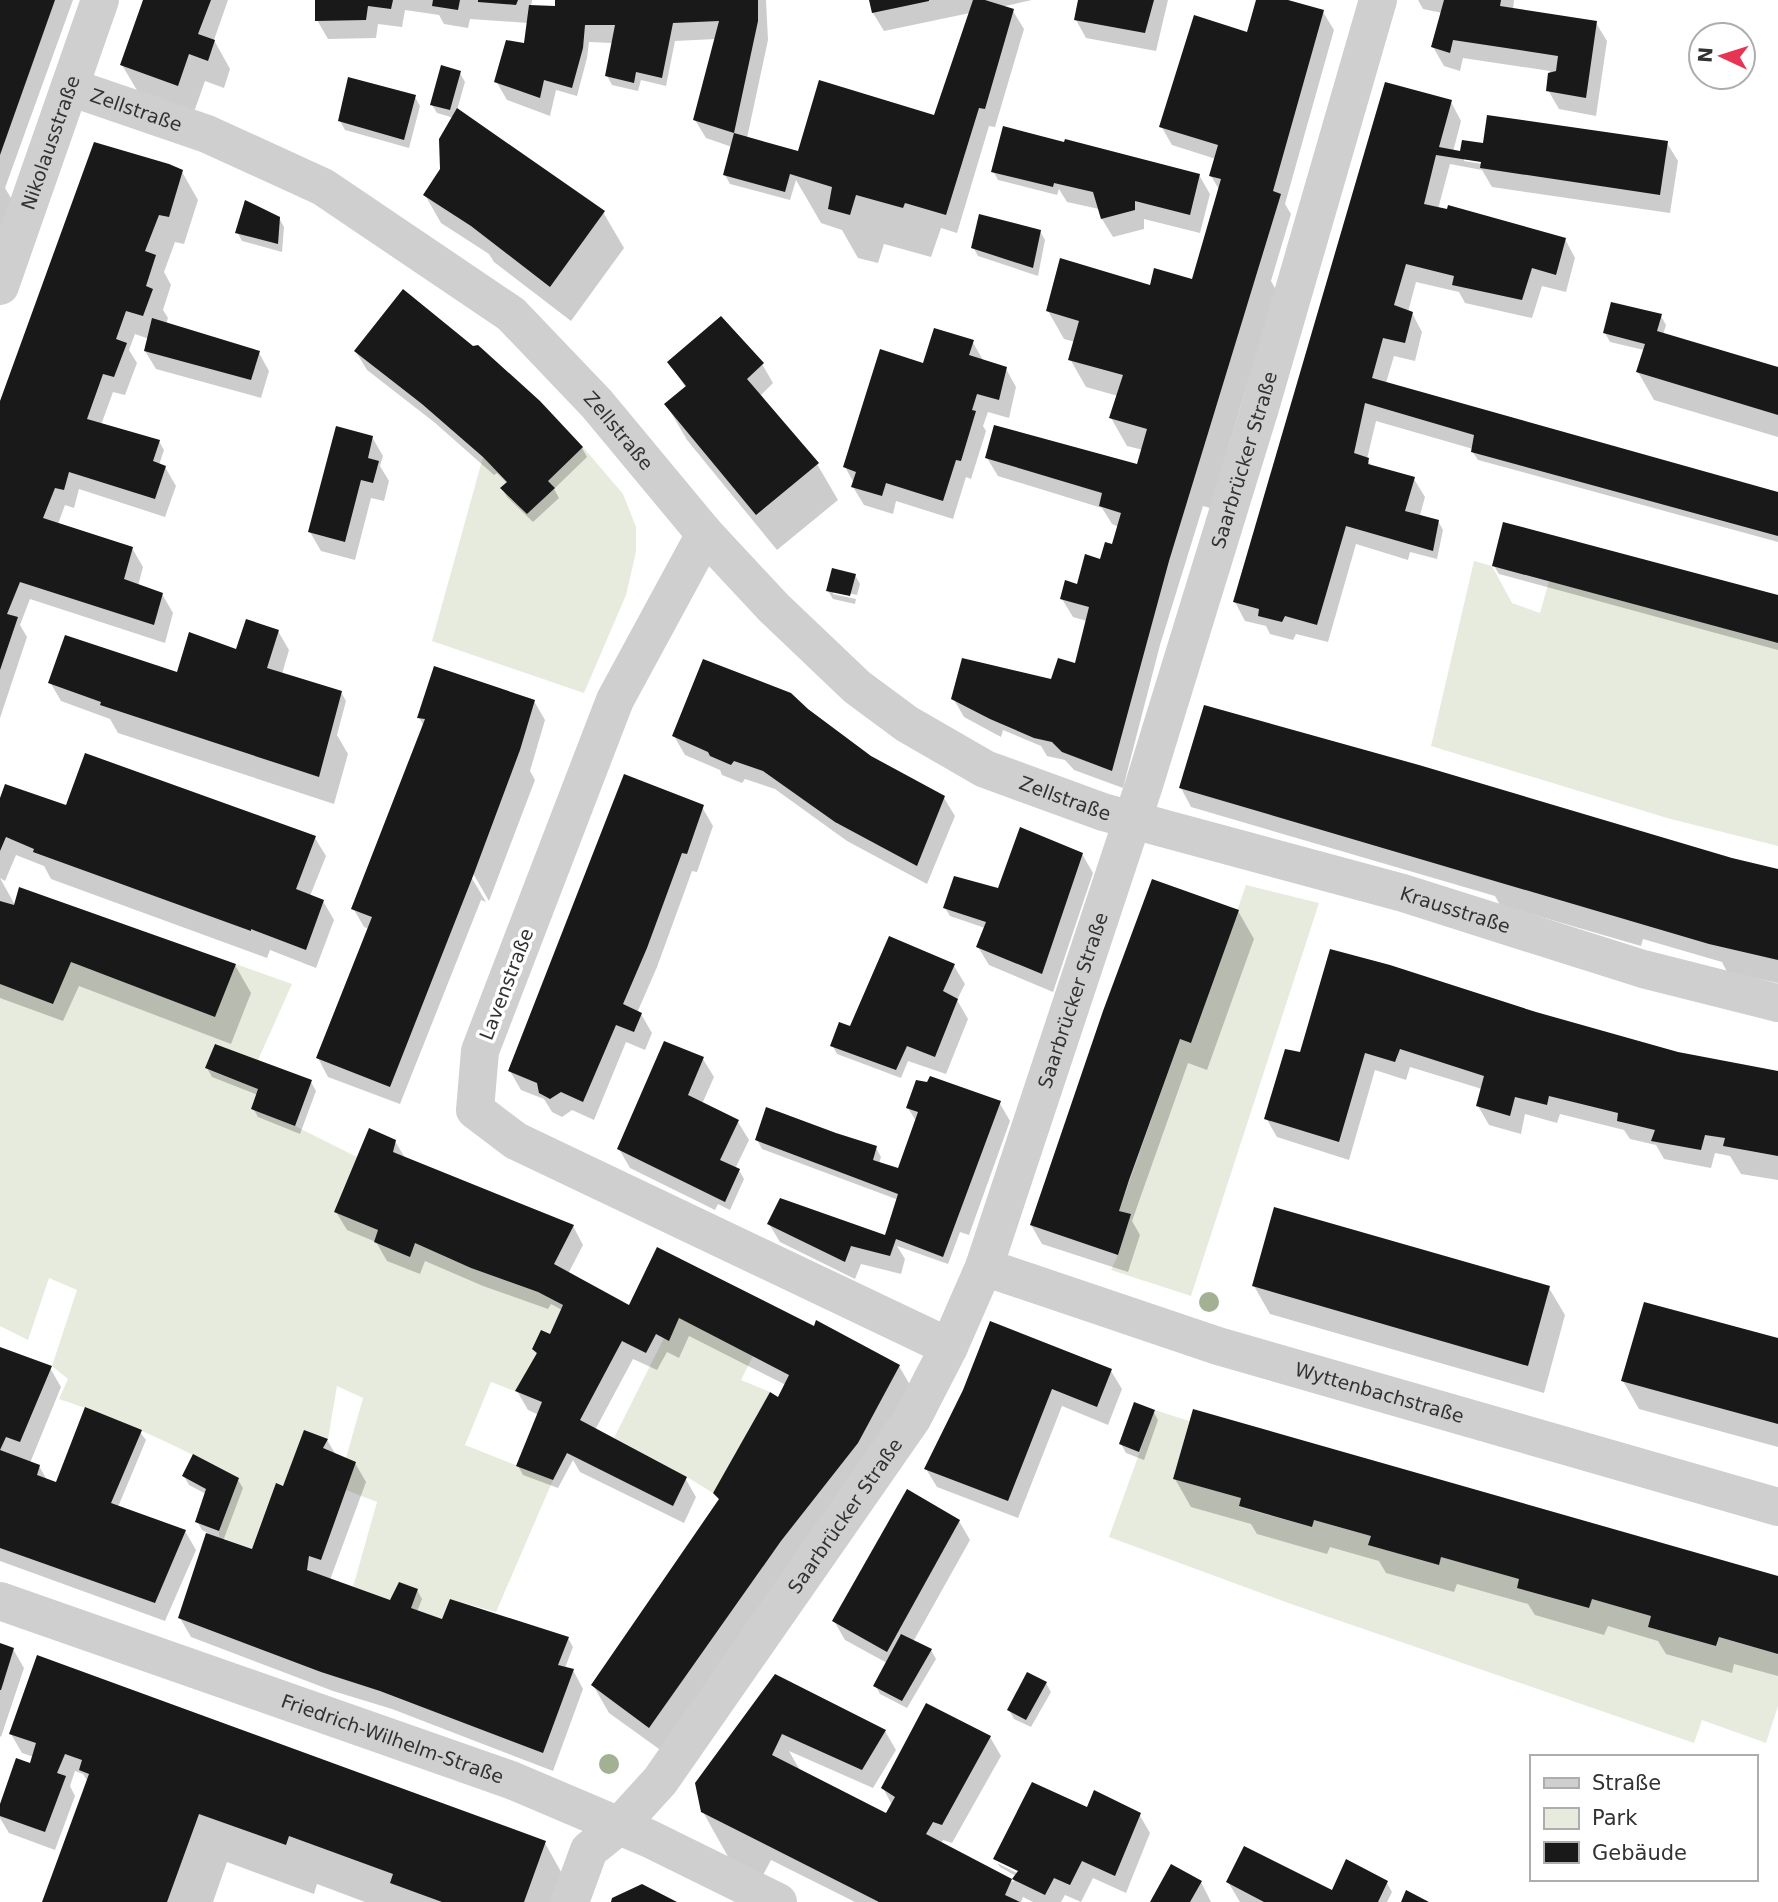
<svg xmlns="http://www.w3.org/2000/svg" width="1778" height="1902" viewBox="0 0 1778 1902" font-family="'DejaVu Sans',sans-serif">
	<rect width="100%" height="100%" fill="#fff"/>
	<g fill="#e6ebdd">
		<polygon points="583,447 623,494 636,527 636,552 626,595 584,693 432,641 483,457 507,482 500,489 527,514 555,488 548,481"/>
		<polygon points="1474,561 1492,566 1512,603 1540,613 1549,581 1778,643 1778,846 1667,818 1431,746"/>
		<polygon points="1246,885 1319,903 1191,1296 1111,1270 1118,1255 1130,1214 1119,1211 1180,1039 1191,1043"/>
		<path d="M71 962 215 1017 236 964 292 984 258 1060 215 1044 206 1069 258 1089 251 1109 295 1126 357 1157 334 1212 378 1230 374 1242 409 1256 415 1243 471 1268 537 1292 563 1305 550 1334 541 1330 532 1348 537 1353 515 1391 491 1382 465 1445 553 1480 496 1612 450 1599 442 1619 411 1608 418 1589 399 1582 390 1600 353 1587 377 1502 346 1490 356 1462 346 1458 363 1398 337 1386 328 1439 304 1431 283 1486 276 1484 252 1549 219 1537V1531L239 1478C180 1448 122 1419 59 1399L68 1379 52 1366 77 1290 49 1278 28 1340 0 1326V984L53 1003Z"/>
		<polygon points="679,1318 753,1356 741,1380 770,1392 713,1493 687,1477 614,1438 664,1338 669,1340"/>
		<polygon points="1155,1410 1189,1421 1174,1479 1241,1498 1239,1507 1311,1527 1314,1520 1371,1536 1369,1545 1438,1565 1441,1557 1519,1579 1517,1588 1588,1608 1592,1599 1651,1616 1648,1627 1716,1646 1719,1637 1778,1654 1778,1706 1766,1743 1702,1720 1694,1743 1291,1604 1109,1537"/>
	</g>
	<g fill="#0003" fill-rule="evenodd">
		<polygon points="0,0 73,0 5,188 23,218 0,278"/>
		<polygon points="145,0 228,0 214,40 230,69 224,88 205,81 194,112 138,92 122,65"/>
		<polygon points="317,0 532,0 531,7 557,8 557,0 766,0 768,40 747,138 799,153 935,117 970,13 884,31 873,13 871,0 1032,0 1001,7 1013,11 1024,29 995,127 989,126 957,233 941,228 931,257 884,244 878,263 858,258 842,230 821,223 796,180 790,200 730,184 725,175 732,147 706,138 695,120 716,39 675,41 666,86 641,80 638,91 612,85 607,76 613,43 589,42 587,58 577,96 556,90 550,116 507,100 496,81 525,45 528,23 470,19 468,28 444,24 439,15 405,10 402,27 378,24 376,38 328,39 317,20"/>
		<polygon points="1080,0 1168,0 1156,51 1086,38 1076,20"/>
		<polygon points="1258,0 1282,0 1323,12 1334,30 1285,204 1291,214 1271,281 1276,290 1210,508 1203,506 1160,645 1123,788 1074,770 1065,760 1047,756 1041,746 1003,730 1001,737 964,717 953,698 1052,681 1076,665 1087,621 1073,617 1062,599 1078,586 1114,546 1119,527 1112,524 1102,508 998,476 987,458 1138,466 1143,450 1127,446 1111,418 1118,396 1086,387 1070,359 1075,342 1064,339 1048,311 1151,287 1193,281 1220,191 1211,176 1216,159 1172,145 1161,126 1248,34"/>
		<polygon points="1418,0 1514,0 1513,10 1596,23 1607,41 1596,116 1559,109 1548,90 1550,71 1463,58 1460,71 1444,66 1433,47 1442,13 1423,9"/>
		<polygon points="460,73 465,82 457,110 603,212 624,248 571,321 494,262 489,254 441,223 425,195 442,169 454,118 437,113 432,105"/>
		<polygon points="415,97 420,106 409,148 345,130 340,121"/>
		<path d="M1451 102 1461 121 1453 152 1461 153 1482 144 1667 143 1678 161 1670 213 1492 187 1482 170 1450 164 1438 209 1565 239 1575 258 1566 292 1542 286 1532 318 1465 303 1459 292 1416 282 1408 312 1412 313 1422 332 1415 361 1394 356 1386 383 1778 494V542L1478 460 1472 451 1473 449 1376 421 1367 459 1372 467 1414 479 1425 497 1420 515 1438 521 1443 530 1437 559 1410 552 1408 560 1356 544 1328 642 1296 634 1293 640 1270 634 1266 626 1245 621 1235 602ZM1464 158 1489 162V165L1464 161Z"/>
		<polygon points="1065,144 1199,175 1210,194 1200,233 1144,219 1144,229 1113,237 1102,219 1099,209 1067,202 1059,189 1057,195 998,180 993,171"/>
		<polygon points="182,172 198,200 184,244 175,242 164,272 171,285 163,310 168,318 166,324 259,353 269,371 261,398 156,369 145,351 149,339 135,334 129,350 137,363 125,395 113,392 101,425 159,441 164,450 159,465 165,467 176,486 165,517 79,489 74,508 65,505 58,524 132,548 143,567 138,586 162,594 173,613 165,643 30,599 20,625 27,637 0,718 0,407"/>
		<polygon points="279,218 284,227 282,252 242,241 237,232"/>
		<polygon points="1040,231 1045,240 1038,276 978,256 973,247"/>
		<polygon points="1661,316 1666,325 1663,335 1778,369 1778,437 1654,400 1638,372 1644,350 1610,342 1605,333"/>
		<polygon points="972,341 983,360 1006,369 1016,387 1009,418 988,412 983,426 986,431 971,479 966,477 953,519 896,501 893,514 864,505 853,487 854,483 845,467 925,365"/>
		<polygon points="356,352 582,448 587,457 554,489 559,498 533,522 507,497 502,489 508,484 497,473 494,475 434,422 367,370"/>
		<polygon points="669,362 762,364 773,383 759,397 817,464 838,500 777,550 687,440 666,404 686,388"/>
		<polygon points="372,437 383,456 380,466 389,481 384,501 371,498 355,560 321,551 310,532"/>
		<polygon points="1494,566 1778,597 1778,650 1499,574"/>
		<polygon points="855,575 860,584 857,595 833,590 833,594 856,599 855,604 833,599 828,591"/>
		<polygon points="278,631 289,650 282,674 341,692 346,701 337,735 348,754 334,804 118,733 110,719 61,701 50,682 178,674 238,651"/>
		<polygon points="534,701 545,720 530,771 535,780 489,901 470,868 467,870 486,902 481,900 400,1104 328,1077 318,1058 369,929 364,927 353,908 424,727 419,717"/>
		<polygon points="674,736 870,757 944,798 955,816 927,884 847,841 775,789 745,779 742,783 722,775 720,770 685,755"/>
		<polygon points="1181,788 1731,859 1778,871 1778,983 1727,972 1722,962 1643,939 1641,946 1500,905 1495,896 1191,807"/>
		<polygon points="0,803 70,809 315,838 326,856 310,896 323,901 334,920 316,968 270,950 267,958 51,879 44,866 16,855 5,881 0,878 15,905 235,965 251,993 231,1044 79,986 63,1021 0,998"/>
		<polygon points="702,807 713,826 697,872 692,871 657,967 637,1013 641,1014 652,1033 645,1050 626,1042 594,1120 572,1110 562,1117 552,1112 544,1099 521,1090 510,1071"/>
		<polygon points="1082,854 1093,873 1053,992 989,965 978,947 985,928 950,916 945,908 999,890"/>
		<polygon points="1238,911 1254,939 1207,1070 1188,1063 1132,1221 1140,1235 1128,1272 1042,1244 1031,1225"/>
		<polygon points="954,966 965,984 957,1000 968,1019 946,1074 908,1061 901,1078 837,1054 832,1045 851,1029"/>
		<polygon points="1535,1014 1677,1053 1778,1072 1778,1180 1741,1174 1730,1156 1715,1153 1711,1168 1664,1159 1656,1145 1630,1139 1624,1130 1560,1114 1557,1123 1525,1114 1521,1134 1489,1125 1478,1106 1482,1089 1410,1067 1406,1080 1375,1070 1349,1160 1277,1137 1266,1118 1301,1054"/>
		<polygon points="703,1059 714,1077 702,1104 738,1122 749,1140 735,1169 739,1170 744,1179 730,1210 718,1204 715,1210 630,1168 619,1149"/>
		<polygon points="207,1068 311,1082 316,1091 300,1134 258,1117 253,1108 258,1095 212,1077"/>
		<polygon points="999,1102 1010,1121 969,1235 960,1232 948,1264 897,1246 905,1259 901,1274 861,1264 855,1279 780,1242 769,1224 889,1239 897,1202 896,1199 762,1149 757,1140 876,1148 881,1157 879,1164 898,1170 916,1121 908,1108"/>
		<polygon points="395,1141 405,1158 573,1226 583,1245 568,1274 630,1307 814,1328 899,1366 910,1385 868,1462 666,1754 609,1713 593,1685 720,1501 715,1493 786,1385 689,1336 679,1358 667,1352 657,1370 633,1359 595,1430 685,1478 696,1497 684,1523 580,1472 573,1460 558,1488 523,1475 518,1466 539,1415 528,1410 517,1391 537,1355 534,1349 551,1336 562,1310 551,1304 548,1309 483,1286 425,1261 420,1274 387,1261 376,1242 347,1230 336,1212"/>
		<polygon points="1254,1286 1549,1288 1565,1315 1544,1393 1270,1314"/>
		<polygon points="1778,1340 1778,1447 1639,1409 1623,1381"/>
		<polygon points="0,1349 50,1368 61,1387 30,1463 39,1466 47,1480 60,1485 140,1432 146,1440 118,1507 185,1531 196,1550 165,1621 0,1561"/>
		<polygon points="1111,1371 1122,1389 1108,1425 1062,1406 1018,1518 937,1487 926,1469 964,1390"/>
		<polygon points="1153,1411 1158,1420 1144,1460 1126,1453 1121,1444"/>
		<polygon points="327,1440 336,1455 355,1463 366,1482 330,1580 394,1603 417,1590 422,1599 417,1612 443,1621 568,1638 573,1647 565,1668 573,1670 583,1689 553,1771 392,1709 333,1691 191,1637 180,1618 208,1533 202,1530 197,1521 206,1494 189,1485 184,1476 238,1480 243,1488 223,1541 253,1551 284,1488"/>
		<polygon points="1175,1479 1778,1578 1778,1676 1734,1664 1732,1673 1666,1654 1658,1641 1608,1626 1604,1635 1535,1615 1528,1604 1457,1584 1454,1592 1386,1573 1379,1561 1330,1547 1327,1554 1257,1534 1251,1524 1191,1507"/>
		<polygon points="959,1521 970,1540 913,1642 931,1650 936,1659 907,1708 880,1694 875,1685 887,1663 845,1640 834,1621"/>
		<polygon points="0,1644 13,1649 24,1668 1,1737 0,1736"/>
		<polygon points="1046,1683 1051,1692 1031,1727 1014,1719 1009,1710"/>
		<polygon points="747,1717 885,1731 896,1750 873,1788 789,1751 801,1772 886,1816 892,1805 883,1788 990,1737 1001,1756 952,1843 943,1840 941,1844 1013,1882 1016,1876 1000,1867 997,1863 1019,1874 1088,1809 1139,1814 1150,1833 1126,1893 1093,1878 1081,1902 1065,1895 1061,1902 1033,1902 1023,1897 1021,1902 855,1902 771,1860 762,1877 731,1862 703,1812"/>
		<polygon points="11,1734 545,1843 565,1879 557,1902 365,1902 317,1884 314,1894 227,1862 213,1902 44,1902 88,1782 83,1774 75,1771 70,1786 75,1796 55,1850 9,1833 0,1818 0,1809 31,1765 34,1757 22,1753"/>
		<polygon points="1201,1882 1211,1902 1152,1902"/>
		<polygon points="1228,1882 1332,1892 1387,1883 1392,1892 1387,1902 1240,1902"/>
	</g>
	<g fill="#191919">
		<polygon points="0,0 55,0 0,155"/>
		<polygon points="143,0 211,0 198,34 215,40 208,61 189,54 178,86 120,65"/>
		<polygon points="315,0 393,0 391,9 368,6 366,20 315,21"/>
		<polygon points="433,0 460,0 458,10 432,6"/>
		<polygon points="478,0 518,0 516,5 478,2"/>
		<polygon points="555,0 758,0 758,21 734,133 798,151 819,80 934,115 973,0 985,0 1014,9 985,109 979,108 946,215 905,203 903,208 856,195 850,215 828,209 832,187 790,174 785,192 723,175 734,133 693,120 719,21 673,23 662,78 636,72 634,83 605,76 615,25 585,25 583,48 572,88 544,80 540,98 494,82 506,40 524,43 529,5 555,6"/>
		<polygon points="869,0 929,0 929,1 872,13"/>
		<polygon points="1078,0 1154,0 1145,33 1074,20"/>
		<polygon points="1256,0 1288,0 1324,10 1273,191 1281,194 1169,561 1112,771 1062,752 1052,742 1034,738 990,719 951,699 962,658 1051,679 1058,658 1075,663 1089,607 1060,599 1065,580 1077,584 1085,554 1100,559 1105,542 1112,544 1121,513 1099,506 1102,493 985,458 994,425 1137,464 1147,429 1109,418 1123,375 1068,360 1079,321 1046,311 1060,258 1150,285 1154,268 1192,279 1221,179 1209,176 1218,145 1159,127 1194,15 1247,32"/>
		<polygon points="1444,0 1501,0 1500,6 1597,21 1586,98 1546,91 1548,73 1556,71 1558,56 1453,40 1450,53 1431,47"/>
		<polygon points="441,65 461,71 450,110 430,105"/>
		<polygon points="348,77 416,95 404,140 338,121"/>
		<polygon points="1385,82 1452,100 1439,147 1460,151 1462,140 1483,143 1487,115 1668,141 1660,195 1480,168 1481,162 1436,155 1424,204 1447,209 1448,205 1566,238 1556,275 1532,268 1522,300 1452,285 1454,276 1406,264 1394,305 1413,312 1405,343 1383,338 1372,378 1778,492 1778,536 1471,452 1474,435 1365,403 1354,453 1369,458 1368,464 1415,477 1405,511 1439,520 1433,551 1346,526 1317,625 1285,616 1282,622 1258,616 1259,609 1233,602"/>
		<polygon points="457,108 605,211 550,287 471,226 423,195 440,169 439,139"/>
		<polygon points="1003,126 1064,142 1065,139 1200,174 1190,215 1135,201 1135,210 1101,219 1093,192 1054,183 1053,187 991,172"/>
		<polygon points="94,142 169,164 183,170 169,217 159,215 145,251 156,255 146,286 153,289 143,316 126,311 116,339 127,343 114,377 103,374 87,419 160,440 153,461 166,466 155,499 69,472 64,490 55,488 43,518 133,547 124,579 163,593 154,625 20,582 7,614 18,617 0,670 0,401"/>
		<polygon points="245,200 280,217 278,244 235,233"/>
		<polygon points="979,214 1041,230 1033,268 971,248"/>
		<polygon points="403,289 473,346 478,345 540,401 583,447 548,481 555,488 527,514 500,488 507,482 483,457 422,404 354,351"/>
		<polygon points="1611,302 1662,314 1657,331 1778,367 1778,415 1636,372 1645,344 1603,333"/>
		<polygon points="721,316 764,363 747,379 819,463 756,515 664,404 686,386 667,362"/>
		<polygon points="152,318 260,351 251,380 144,351"/>
		<polygon points="934,328 974,340 969,355 1007,367 999,400 977,394 972,410 976,411 961,461 956,460 943,501 886,483 882,496 851,487 856,472 843,467 880,349 923,363"/>
		<polygon points="336,426 373,436 368,458 379,461 373,483 361,480 345,542 308,532"/>
		<polygon points="1503,522 1778,595 1778,643 1492,566"/>
		<polygon points="832,568 856,574 850,596 826,591"/>
		<polygon points="246,619 279,630 267,668 342,691 319,777 100,705 101,702 48,683 65,635 177,672 189,632 236,649"/>
		<polygon points="703,659 791,693 808,709 871,756 945,796 917,866 835,822 763,771 734,761 731,765 710,756 708,752 672,736"/>
		<polygon points="434,666 535,700 520,750 473,876 390,1087 316,1058 372,917 351,909 425,719 417,718"/>
		<polygon points="1204,705 1419,765 1732,858 1778,869 1778,960 1709,944 1179,788"/>
		<polygon points="85,753 316,836 296,889 324,900 306,950 251,929 251,931 33,852 34,849 6,837 0,851 0,798 5,784 66,805"/>
		<polygon points="624,774 704,805 687,854 682,853 647,948 623,1004 642,1013 634,1032 616,1025 583,1102 561,1092 550,1099 539,1093 537,1083 508,1071"/>
		<polygon points="1020,827 1083,853 1042,974 976,947 986,922 943,908 954,876 998,888"/>
		<polygon points="1152,879 1239,910 1191,1043 1180,1039 1129,1180 1119,1211 1131,1214 1118,1255 1030,1225 1103,1011"/>
		<polygon points="19,887 236,964 215,1017 71,962 53,1004 0,984 0,901 14,905"/>
		<polygon points="889,936 955,964 943,991 958,999 935,1057 907,1046 896,1070 830,1046 839,1022 850,1026"/>
		<polygon points="1330,949 1390,965 1536,1012 1678,1052 1778,1071 1778,1156 1723,1146 1725,1138 1705,1135 1701,1150 1651,1141 1655,1130 1617,1121 1618,1113 1549,1096 1547,1105 1515,1097 1510,1116 1476,1106 1484,1076 1400,1049 1395,1062 1365,1053 1339,1142 1264,1119 1285,1049 1300,1052"/>
		<polygon points="664,1041 704,1057 688,1095 739,1120 720,1160 740,1169 725,1202 617,1149"/>
		<polygon points="215,1044 312,1080 295,1126 251,1109 258,1089 205,1068"/>
		<polygon points="930,1076 1001,1101 943,1257 896,1239 890,1256 851,1246 845,1262 767,1224 780,1198 885,1235 898,1194 755,1140 766,1107 836,1133 877,1146 873,1160 898,1168 918,1112 906,1108 916,1080 927,1082"/>
		<polygon points="369,1128 396,1140 393,1152 574,1225 554,1264 629,1305 657,1247 814,1326 816,1320 900,1365 858,1443 781,1541 649,1728 591,1685 719,1499 713,1493 770,1392 778,1397 789,1375 679,1318 669,1341 656,1334 646,1353 622,1341 580,1420 687,1477 673,1506 567,1453 553,1480 516,1466 542,1402 515,1391 537,1353 532,1349 541,1330 550,1334 563,1305 538,1292 471,1268 415,1243 410,1257 374,1242 378,1230 334,1212"/>
		<polygon points="1274,1207 1550,1286 1528,1366 1252,1286"/>
		<polygon points="1644,1302 1778,1338 1778,1424 1621,1381"/>
		<polygon points="990,1321 1112,1369 1097,1407 1052,1389 1008,1501 924,1469 963,1390"/>
		<polygon points="0,1347 52,1366 20,1442 6,1437 0,1450"/>
		<polygon points="1134,1402 1155,1410 1139,1452 1119,1444"/>
		<polygon points="85,1407 142,1430 111,1503 186,1530 155,1603 0,1548 0,1450 40,1465 37,1475 56,1482"/>
		<polygon points="1193,1409 1778,1576 1778,1654 1719,1637 1716,1646 1648,1627 1651,1616 1592,1599 1589,1608 1517,1588 1519,1579 1441,1557 1439,1565 1368,1545 1371,1536 1314,1520 1312,1527 1239,1506 1241,1498 1173,1479"/>
		<polygon points="304,1430 328,1439 323,1448 356,1462 321,1560 309,1556 307,1570 390,1600 399,1582 418,1589 411,1608 442,1619 450,1599 569,1637 558,1665 574,1669 543,1753 380,1691 321,1672 178,1618 206,1533 252,1549 276,1483 283,1486"/>
		<polygon points="193,1454 239,1478 219,1531 195,1522 206,1489 182,1476"/>
		<polygon points="907,1489 960,1520 887,1652 832,1621"/>
		<polygon points="901,1634 932,1649 902,1701 873,1686"/>
		<polygon points="0,1643 14,1648 1,1690 0,1690"/>
		<polygon points="37,1655 546,1841 524,1902 442,1902 390,1883 393,1874 289,1836 286,1845 199,1814 167,1902 42,1902 89,1774 79,1770 82,1760 65,1754 57,1773 66,1776 45,1832 0,1816 0,1804 16,1758 30,1763 36,1743 9,1734"/>
		<polygon points="1027,1672 1047,1682 1026,1720 1007,1710"/>
		<polygon points="775,1674 886,1730 862,1770 782,1734 772,1755 886,1813 895,1797 881,1788 926,1703 991,1736 942,1825 933,1822 926,1834 1012,1879 1018,1871 993,1859 1032,1782 1087,1807 1094,1790 1141,1813 1115,1876 1082,1861 1070,1885 1054,1878 1045,1895 1012,1879 1005,1895 1020,1902 879,1902 701,1812 695,1783"/>
		<polygon points="1244,1846 1332,1890 1346,1859 1388,1881 1378,1902 1264,1902 1226,1882"/>
		<polygon points="1171,1864 1202,1881 1190,1902 1150,1902"/>
		<polygon points="642,1884 677,1902 611,1902 612,1898"/>
		<polygon points="1406,1890 1429,1902 1401,1902"/>
	</g>
	<g fill="none" stroke-linecap="round" stroke-linejoin="round">
		<g stroke="#cfcfcf" stroke-width="38">
			<path id="s1" d="M70 87 207 134 323 187 511 314 597 404 705 534 774 608 857 687 907 724 985 769 1103 812 1403 893 1643 969 1778 1003"/>
			<path id="s2" d="M0 286 100 0"/>
			<polyline points="705,534 615,700 480,1051 475,1110 516,1141 949,1347"/>
			<path id="s3" d="M984 1267 1218 1346 1778 1507"/>
			<path id="s4" d="M0 1601 511 1780 650 1839 778 1902"/>
			<path id="s5" d="M570 1902 589 1850 619 1826 660 1781 912 1419 949 1347 984 1267 1144 785 1260 408 1378 0"/>
		</g>
	</g>
	<g fill="#a4b094">
		<circle cx="1209" cy="1302" r="10"/>
		<circle cx="609" cy="1764" r="10"/>
	</g>
	<g text-anchor="middle" stroke-width="7" stroke-linejoin="round" paint-order="stroke">
		<g font-size="19" fill="#323232" stroke="#fff">
			<text dy="7" stroke="none"><textPath href="#s1" startOffset="70">Zellstraße</textPath></text>
			<text dy="7" stroke="none"><textPath href="#s2" startOffset="152">Nikolausstraße</textPath></text>
			<text dy="7" stroke="none"><textPath href="#s1" startOffset="658">Zellstraße</textPath></text>
			<text dy="7" stroke="none"><textPath href="#s5" startOffset="1612">Saarbrücker Straße</textPath></text>
			<text dy="7" stroke="none"><textPath href="#s1" startOffset="1246">Zellstraße</textPath></text>
			<text dy="7" stroke="none"><textPath href="#s1" startOffset="1652">Krausstraße</textPath></text>
			<text transform="translate(506 984) rotate(-69)" y="7">Lavenstraße</text>
			<text dy="7" stroke="none"><textPath href="#s5" startOffset="1045">Saarbrücker Straße</textPath></text>
			<text dy="7" stroke="none"><textPath href="#s3" startOffset="415">Wyttenbachstraße</textPath></text>
			<text dy="7" stroke="none"><textPath href="#s5" startOffset="478">Saarbrücker Straße</textPath></text>
			<text dy="7" stroke="none"><textPath href="#s4" startOffset="416">Friedrich-Wilhelm-Straße</textPath></text>
		</g>
	</g>
	<rect x="1530" y="1755" width="228" height="126" fill="#ffffff" stroke="#adadad" stroke-width="2"/>
	<rect x="1544" y="1778" width="35" height="10" fill="#cfcfcf" stroke="#adadad" stroke-width="2"/>
	<text x="1592" y="1790" font-size="21" fill="#323232">Straße</text>
	<rect x="1544" y="1808" width="35" height="21" fill="#e6ebdd" stroke="#adadad" stroke-width="2"/>
	<text x="1592" y="1825" font-size="21" fill="#323232">Park</text>
	<rect x="1544" y="1842" width="35" height="21" fill="#191919" stroke="#adadad" stroke-width="2"/>
	<text x="1592" y="1860" font-size="21" fill="#323232">Gebäude</text>
	<g transform="translate(1722 56) rotate(274)"><circle r="33" fill="#ffffff" stroke="#adadad" stroke-width="2"/>
	<path d="M0-5L12 26L0 18L-12 26Z" fill="#e93353"/>
	<text y="-10" font-size="19" font-weight="bold" text-anchor="middle" fill="#323232">N</text>
	</g>
</svg>
